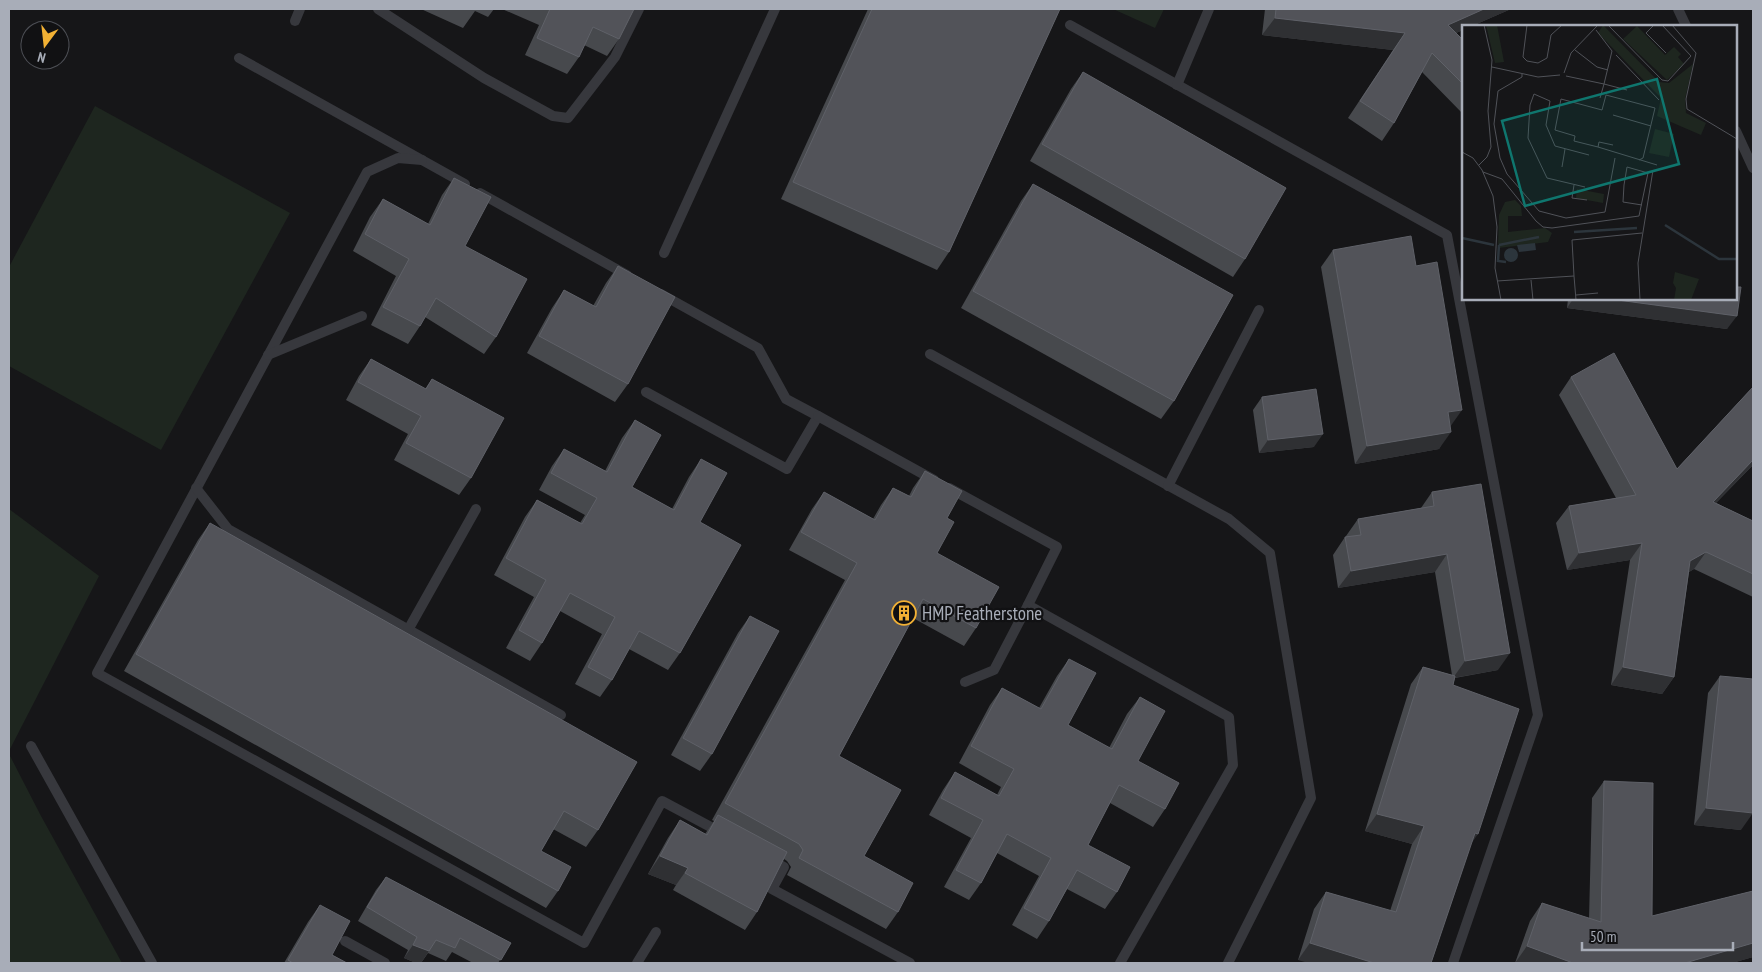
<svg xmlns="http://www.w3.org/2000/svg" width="1762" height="972" viewBox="0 0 1762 972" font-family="'PT Sans Narrow',sans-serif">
	<rect width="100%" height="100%" fill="#161618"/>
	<g fill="#1e261f">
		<polygon points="1113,9 1164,9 1155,28"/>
		<polygon points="95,106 290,213 161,450 9,366 9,267"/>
		<polygon points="9,509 99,576 9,751"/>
		<polygon points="9,754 41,816 122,963 9,963"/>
	</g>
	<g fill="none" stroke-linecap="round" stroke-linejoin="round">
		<g stroke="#37383d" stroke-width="10">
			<polyline points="378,9 484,78 553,116 568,118 615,57 639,9"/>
			<polyline points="1678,9 1686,26"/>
			<polyline points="295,21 300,9"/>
			<polyline points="1070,25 1447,235 1538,715 1453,963"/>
			<polyline points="239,58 465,184"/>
			<polyline points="1177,85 1209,9"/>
			<polyline points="1736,131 1753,168"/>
			<polyline points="422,160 398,158 367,172 97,673 584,943 662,801 722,833"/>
			<polyline points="480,193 627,275"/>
			<polyline points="664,253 775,9"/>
			<polyline points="930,354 1229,519 1270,553 1311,798 1228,963"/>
			<polyline points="268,355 362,316"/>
			<polyline points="646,392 787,469 818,416 786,399 758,348 661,294"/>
			<polyline points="818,416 934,480"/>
			<polyline points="1168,486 1259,310"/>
			<polyline points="196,488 228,529 561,715"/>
			<polyline points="949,488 1057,547 1028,605 1229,717 1233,765 1120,963"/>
			<polyline points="408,630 476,509"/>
			<polyline points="965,682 994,670 1028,605"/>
			<polyline points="31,746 152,963"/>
			<polyline points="770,859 784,867 772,889 910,963"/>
			<polyline points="345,941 385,963"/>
			<polyline points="637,963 656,932"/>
		</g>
	</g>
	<g fill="#47494d">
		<polygon points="421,9 494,9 488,17 475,11 463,28"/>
		<polygon points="502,9 634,9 619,39 607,56 584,45 579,57 567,74 525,55 539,25"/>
		<polygon points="868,9 1060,9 949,252 937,270 781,199"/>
		<polygon points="1265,9 1511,9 1472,26 1463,26 1463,30 1456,33 1463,40 1463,114 1422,72 1394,123 1382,141 1348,118 1393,50 1262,35"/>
		<polygon points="1083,72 1245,259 1233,277 1030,161 1071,89"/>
		<polygon points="454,178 465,246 496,337 484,354 425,317 420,326 408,344 371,325 396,276 353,251 370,217 383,199 428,224 442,195"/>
		<polygon points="1033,184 1174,401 1161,419 961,308 1021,201"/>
		<polygon points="1333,250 1416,266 1450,427 1439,449 1355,464 1321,267"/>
		<polygon points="618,266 628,384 615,402 527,353 552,308 564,290 593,306 606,283"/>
		<polygon points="1568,299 1736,299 1727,329 1567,308"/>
		<polygon points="371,359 425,389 432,379 471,478 459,495 394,460 408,434 346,400 359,376"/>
		<polygon points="1571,377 1677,469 1753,387 1753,465 1716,503 1753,521 1753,597 1694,569 1689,572 1674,677 1662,694 1611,685 1630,560 1567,570 1556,523 1569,506 1616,498 1559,395"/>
		<polygon points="1262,397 1314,447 1259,453 1253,410"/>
		<polygon points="635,420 632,487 672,509 689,477 701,459 700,522 680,653 668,670 629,649 612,680 600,697 575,684 602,634 560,611 542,643 530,661 506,648 534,597 494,575 525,517 537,500 580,523 585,515 539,490 552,466 564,449 605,471 622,438"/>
		<polygon points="925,471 947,518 937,553 976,628 964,646 913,618 839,756 864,856 898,912 886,929 787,875 791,867 787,861 784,859 757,912 745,930 673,890 676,885 648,874 668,838 680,820 705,834 714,821 712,820 845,580 789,550 812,509 824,492 873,519 881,505 893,488 909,496 913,488"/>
		<polygon points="1432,492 1498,670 1455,678 1453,685 1471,844 1431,963 1298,960 1314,909 1326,892 1390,911 1412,844 1365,831 1411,684 1423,667 1452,675 1435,572 1338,588 1333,555 1345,537 1346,537 1346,536 1358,519 1421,508"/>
		<polygon points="210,523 598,830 586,847 553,829 541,851 558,891 546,908 124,671 198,540"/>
		<polygon points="750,616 712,754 700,771 671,755 738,633"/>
		<polygon points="1069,659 1068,725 1109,748 1127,714 1140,697 1138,761 1165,809 1153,827 1110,803 1088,845 1117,892 1105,909 1067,889 1049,921 1037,939 1012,925 1039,876 997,853 981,883 969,900 944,887 971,838 929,815 943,790 955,772 997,795 1001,787 959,763 990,705 1002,688 1039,708 1057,676"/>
		<polygon points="1720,676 1741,830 1694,825 1708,693"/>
		<polygon points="1604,781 1652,916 1753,891 1753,957 1732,963 1515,963 1530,921 1542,903 1589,919 1592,798"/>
		<polygon points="386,877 511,943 498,963 473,963 452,952 446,961 428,953 421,963 416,963 404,958 408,950 358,921 376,890"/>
		<polygon points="320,905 332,955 347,963 284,963 308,922"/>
	</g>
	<g fill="#2f3033">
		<polygon points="1484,9 1511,9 1472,26 1463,26 1463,30 1436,42 1448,25"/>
		<polygon points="1275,18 1405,33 1393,50 1262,35"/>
		<polygon points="1573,299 1610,299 1737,316 1727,329 1567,308"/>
		<polygon points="1462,410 1450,427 1448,412"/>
		<polygon points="1451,432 1439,449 1355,464 1367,446"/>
		<polygon points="1323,434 1314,447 1259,453 1268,440"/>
		<polygon points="1753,460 1753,465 1700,519 1713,502"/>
		<polygon points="1642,543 1630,560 1567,570 1579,553"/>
		<polygon points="1706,552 1694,569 1678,578 1690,561"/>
		<polygon points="1447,554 1435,572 1338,588 1351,571"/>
		<polygon points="1510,653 1498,670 1453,678 1465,661"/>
		<polygon points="1623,667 1674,677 1662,694 1611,685"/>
		<polygon points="1706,808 1753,813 1741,830 1694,825"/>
		<polygon points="1377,814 1424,826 1412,844 1365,831"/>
		<polygon points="1475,833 1478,834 1466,851"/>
		<polygon points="660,856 688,868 676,885 648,874"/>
		<polygon points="1310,943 1374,963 1308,963 1298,960"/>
		<polygon points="1753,943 1753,957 1732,963 1685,963"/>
		<polygon points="413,945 429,951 421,963 416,963 404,958"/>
		<polygon points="1527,946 1573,963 1515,963"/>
	</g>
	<g fill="#525359" stroke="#5f6168">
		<polygon points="550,9 634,9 619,39 593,27 579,57 537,38"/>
		<polygon points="872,9 1060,9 949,252 793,182"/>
		<polygon points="1276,9 1484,9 1448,25 1463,40 1463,84 1432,53 1394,123 1360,101 1405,33 1275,18"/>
		<polygon points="1083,72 1286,188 1245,259 1042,144"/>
		<polygon points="454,178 491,197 465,246 527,279 496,337 436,298 420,326 383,307 409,259 365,234 383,199 430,225"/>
		<polygon points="1033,184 1233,295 1174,401 973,291"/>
		<polygon points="1411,236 1416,266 1437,262 1462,410 1448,412 1451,432 1367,446 1333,250"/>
		<polygon points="618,266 675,297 628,384 539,336 564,290 596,307"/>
		<polygon points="1736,287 1741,287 1737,316 1610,299 1736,299"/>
		<polygon points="1614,353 1677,469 1753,387 1753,460 1713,502 1753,521 1753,574 1706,552 1690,561 1674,677 1623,667 1642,543 1579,553 1569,506 1636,495 1571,377"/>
		<polygon points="371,359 426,389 432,379 504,418 471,478 406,443 421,416 358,382"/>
		<polygon points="1316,389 1323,434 1268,440 1262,397"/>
		<polygon points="635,420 661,435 632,487 674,510 701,459 727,473 700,522 741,545 680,653 639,631 612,680 588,667 615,617 570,593 542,643 519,630 546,580 506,558 537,500 582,524 597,498 551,473 564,449 607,472"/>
		<polygon points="925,471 962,491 947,518 954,522 937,553 999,587 976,628 923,599 839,756 901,790 864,856 913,883 898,912 799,858 803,850 799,844 725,803 857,563 801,532 824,492 875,520 893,488 911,497"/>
		<polygon points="1481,484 1510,653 1465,661 1447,554 1351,571 1345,537 1361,535 1358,519 1434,506 1432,492"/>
		<polygon points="210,523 637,762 598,830 564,811 541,851 571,867 558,891 136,654"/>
		<polygon points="750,616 779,631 712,754 683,738"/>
		<polygon points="1069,659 1096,673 1068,725 1112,749 1140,697 1165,711 1138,761 1179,783 1165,809 1119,785 1088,845 1130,867 1117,892 1077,870 1049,921 1024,908 1051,858 1007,834 981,883 956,870 983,820 941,798 955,772 999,796 1014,769 971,746 1002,688 1041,709"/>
		<polygon points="1423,667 1455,676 1453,685 1519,709 1478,834 1475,833 1431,963 1374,963 1310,943 1326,892 1396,912 1424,826 1377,814"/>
		<polygon points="1720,676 1753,679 1753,813 1706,808"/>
		<polygon points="1604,781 1653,783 1652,916 1753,891 1753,943 1685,963 1573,963 1527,946 1542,903 1601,922"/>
		<polygon points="718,815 787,852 757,912 685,873 688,868 660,856 680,820 707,835"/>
		<polygon points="386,877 511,943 501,960 460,938 455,948 436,940 429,951 413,945 417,937 367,907"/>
		<polygon points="320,905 350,921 332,955 347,963 293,963 288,960"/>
	</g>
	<defs>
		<g id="building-ring" transform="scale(1.25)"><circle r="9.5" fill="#111113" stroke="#f2b134" stroke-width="1.5"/><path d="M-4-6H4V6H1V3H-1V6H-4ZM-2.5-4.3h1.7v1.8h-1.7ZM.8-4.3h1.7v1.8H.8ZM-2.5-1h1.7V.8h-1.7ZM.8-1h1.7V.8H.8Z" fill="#f2b134"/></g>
	</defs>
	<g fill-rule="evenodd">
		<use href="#building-ring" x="904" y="613"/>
	</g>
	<g text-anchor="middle" stroke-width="4.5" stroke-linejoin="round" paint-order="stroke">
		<g font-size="19" fill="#a8adb8" stroke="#111113" text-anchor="start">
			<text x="922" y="620">HMP Featherstone</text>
		</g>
	</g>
	<g transform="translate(1462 25)">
		<rect width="275" height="275" fill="#161618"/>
		<path d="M24 0H35L42 37 33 38ZM141 0 197 57 207 58 231 39 223 74 224 88 244 98 239 110 195 91 199 73 136 8ZM175 1 203 30 212 22 219 29 216 32 222 39 205 55 161 14ZM193 104 212 109 207 132 187 128ZM115 164 142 169 141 178 114 173ZM53 175 59 181 60 191H46V207L83 203 90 208 86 217 36 223 37 190 43 177ZM213 247 237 254 229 275H212L214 263 211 258Z" fill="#1e261f"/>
		<path d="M73 218 74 225 57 227 55 220ZM42 230a7 7 0 1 1 14 0a7 7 0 1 1-14 0Z" fill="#2c353c"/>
		<path fill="none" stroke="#2c353c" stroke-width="2.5" d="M203 200 257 234H275M112 207 175 203M0 213 32 220M37 220 77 212M37 220 36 236 44 237"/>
		<path fill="none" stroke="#505258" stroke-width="1" d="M65 0 61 32 65 36 76 38 85 33 89 10 100 0M146 0 200 55 206 56 229 31 200 0M192 0 184 8 204 28M210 0 234 28 224 74 225 84 275 114M113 25 135 42 146 45M154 30 197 75M30 42 76 52 98 50M102 48 109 28 136 0M60 49V52L36 66 32 99 38 133 45 149 77 186 104 193 143 187 153 133M104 51 142 59 150 26 134 5M138 73 142 59 165 65M151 90 189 101M151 120 137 117 136 122 195 140M136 122 112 116 113 111 93 105 99 74 140 85 144 70 193 83 181 133 177 135M0 127 11 133 20 145 31 171 35 202 33 243 39 275M17 140 25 132 29 122 26 86 30 35 22 0M100 142 103 124M21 147 40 154 74 196 81 202 90 203 177 191 186 148 165 142 162 160M112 160 110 173 125 175M162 160 161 177 180 180M123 162 85 153 66 113 68 80 72 69 88 76 84 100 93 121 127 130M112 251 110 215 180 208M69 255 71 275M35 256 112 251 114 275M114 270 136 268M178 275 176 238 191 145"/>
		<path fill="#0f766e" fill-opacity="0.15" stroke="#0f766e" stroke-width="2.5" d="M195 54 217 139 63 181 40 96Z"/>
		<rect width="275" height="275" fill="none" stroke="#a8adb8" stroke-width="2.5"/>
	</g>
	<rect width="1762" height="972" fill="none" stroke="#a8adb8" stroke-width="20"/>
	<g transform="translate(45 45) rotate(195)"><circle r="24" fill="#111113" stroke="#4d4f55"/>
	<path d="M0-4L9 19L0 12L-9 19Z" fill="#f2b134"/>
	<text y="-8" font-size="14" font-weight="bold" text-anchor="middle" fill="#a8adb8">N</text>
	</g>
	<path d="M1582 942v8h151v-8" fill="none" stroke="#a8adb8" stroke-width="2.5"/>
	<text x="1590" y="942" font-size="15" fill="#a8adb8" stroke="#111113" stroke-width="4" paint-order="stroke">50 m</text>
</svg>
